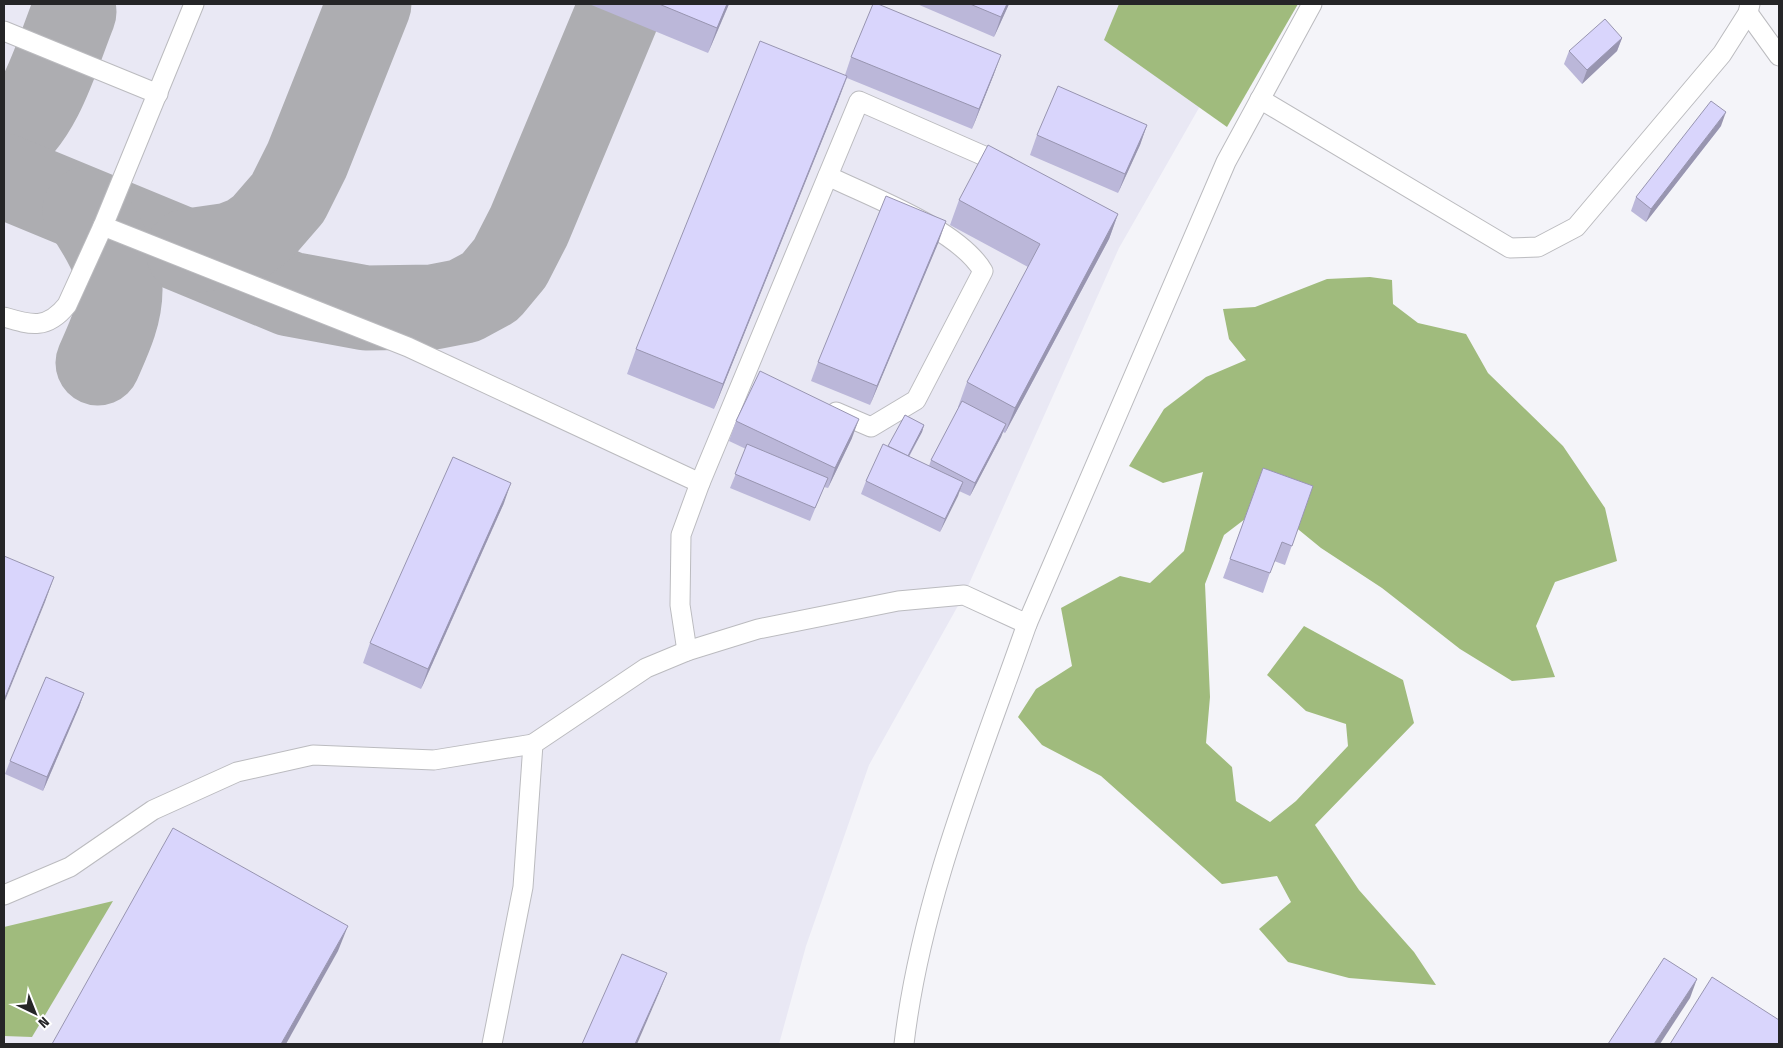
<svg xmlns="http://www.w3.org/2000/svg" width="1783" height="1048" viewBox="0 0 1783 1048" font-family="'Fira Sans Condensed',sans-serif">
	<rect width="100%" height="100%" fill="#f4f4f9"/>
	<polygon fill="#e9e8f4" points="4,4 1183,4 1224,64 1119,248 964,595 869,765 806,946 779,1044 4,1044"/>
	<g fill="#a0bb7d">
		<polygon points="1119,4 1298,4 1227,127 1104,40"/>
		<polygon points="1370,277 1392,280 1393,304 1418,323 1466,334 1488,373 1563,446 1605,508 1617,561 1555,582 1536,626 1555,677 1512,681 1460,649 1382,588 1321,548 1266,503 1224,535 1205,584 1210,697 1206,743 1232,767 1236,801 1270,822 1296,801 1348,746 1346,724 1306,711 1267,675 1304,626 1403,680 1414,723 1315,825 1359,890 1414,952 1436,985 1349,978 1288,962 1259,929 1291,902 1277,876 1222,884 1101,776 1042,745 1018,717 1036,689 1072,666 1061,608 1120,576 1150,583 1184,551 1203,472 1163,483 1129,466 1164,409 1206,377 1246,360 1229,339 1223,309 1255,307 1327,279"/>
		<polygon points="113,901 32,1037 4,1036 4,927"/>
	</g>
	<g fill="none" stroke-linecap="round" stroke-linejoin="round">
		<g stroke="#adadb1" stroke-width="85">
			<path d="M4 141C41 117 58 51 74 12"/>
			<polyline points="4,176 290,294 366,308 433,307 464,301 490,287 510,263 529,226 617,15"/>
			<path d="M85 210C99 230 121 265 120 290 120 316 108 340 98 363"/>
			<polyline points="188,251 230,245 248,238 262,228 288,198 307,160 369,4"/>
		</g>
		<g stroke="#bbbbbf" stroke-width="21">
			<g id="lane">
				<polyline points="194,4 103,226 408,347 700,483"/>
				<polyline points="1748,13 1779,56"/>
				<polyline points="4,31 158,94"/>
				<polyline points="1260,99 1510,248 1538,247 1576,227 1722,54 1748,13 1750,4"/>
				<path d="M828 176C873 198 958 229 983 271L916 400 871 427 836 412"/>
				<path d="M4 317C31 325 47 330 67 305L103 226"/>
				<polyline points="687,651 680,605 681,535 700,483 859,101 1007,166"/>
				<polyline points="4,895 70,867 153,810 237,772 313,755 434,760 533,744"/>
				<polyline points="492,1044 523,887 533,744 646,668 687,651 758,629 898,601 964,595 1027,624 1226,162 1312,4"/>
				<path d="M904 1044C921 899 979 761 1027 624"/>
			</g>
		</g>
		<use href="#lane" stroke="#fff" stroke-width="19"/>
	</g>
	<g fill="#bbb7d9">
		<polygon points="589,4 729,4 708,53"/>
		<polygon points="917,4 1009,4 994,37"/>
		<polygon points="1622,38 1617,51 1582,84 1564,64 1569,51"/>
		<polygon points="851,57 994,74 972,129 847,78 838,101 714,409 627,374 636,349 845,75"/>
		<polygon points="1147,125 1140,145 1118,193 1030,155 1037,135"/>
		<polygon points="1721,126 1646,222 1631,211 1636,197"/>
		<polygon points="959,200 1118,214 1109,239 1005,433 1003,432 1001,437 970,496 959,491 940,532 861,494 866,481 888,447 905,415 924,425 922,432 909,457 929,466 931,460 959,408 958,407 967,382 1028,267 950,225"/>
		<polygon points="939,241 870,405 811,381 818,362"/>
		<polygon points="736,421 852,438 828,488 824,487 810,521 730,488 746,449 729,441"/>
		<polygon points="1263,468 1313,486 1285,565 1274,561 1263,593 1223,578"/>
		<polygon points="504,503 421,689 363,663 370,643"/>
		<polygon points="84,693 79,707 43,791 5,774 10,761"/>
	</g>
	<g fill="#9895b0">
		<polygon points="727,4 729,4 708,53 717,28"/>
		<polygon points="1007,4 1009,4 994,37 1001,17"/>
		<polygon points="1622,38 1617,51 1582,84 1587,70"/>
		<polygon points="1001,55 994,74 972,129 979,109"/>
		<polygon points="847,76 838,101 714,409 723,384"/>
		<polygon points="1726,112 1721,126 1646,222 1651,209"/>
		<polygon points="1147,125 1140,145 1118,193 1125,174"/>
		<polygon points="1118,214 1109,239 1005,433 1015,408"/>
		<polygon points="946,221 939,241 870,405 877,386"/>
		<polygon points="859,419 852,438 828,488 835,468"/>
		<polygon points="1006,424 1001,437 970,496 975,483"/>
		<polygon points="924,425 922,432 905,463 908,456"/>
		<polygon points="963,482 958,496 940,532 945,519"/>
		<polygon points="511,483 504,503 421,689 428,669"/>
		<polygon points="54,577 45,602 4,703 4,700"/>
		<polygon points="84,693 79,707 43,791 47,777"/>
		<polygon points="348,926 338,951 286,1044 281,1044"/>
		<polygon points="667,973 659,993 637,1044 635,1044"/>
		<polygon points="1697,979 1690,998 1660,1044 1654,1044"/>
	</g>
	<g fill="#d9d5fc" stroke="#9895b0">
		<polygon points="659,4 727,4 717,28"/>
		<polygon points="873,4 878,4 1001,55 979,109 851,57"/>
		<polygon points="970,4 1007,4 1001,17"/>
		<polygon points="1605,19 1622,38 1587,70 1569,51"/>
		<polygon points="760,41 847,76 723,384 636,349"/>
		<polygon points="1058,86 1147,125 1125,174 1037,135"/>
		<polygon points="1711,101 1726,112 1651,209 1636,197"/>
		<polygon points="988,145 1118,214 1015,408 967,382 1040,244 959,200"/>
		<polygon points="886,196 946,221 877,386 818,362"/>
		<polygon points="760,371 859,419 835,468 736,421"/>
		<polygon points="962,401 1006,424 975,483 931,460"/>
		<polygon points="905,415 924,425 908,456 888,446"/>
		<polygon points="747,444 828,478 815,508 735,474"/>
		<polygon points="883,444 963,482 945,519 866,481"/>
		<polygon points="453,457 511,483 428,669 370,643"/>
		<polygon points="1263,468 1313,486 1292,546 1282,542 1270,573 1230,559"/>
		<polygon points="4,556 54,577 4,700"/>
		<polygon points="46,677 84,693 47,777 10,761"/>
		<polygon points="173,828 348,926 281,1044 52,1044"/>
		<polygon points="622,954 667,973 635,1044 582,1044"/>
		<polygon points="1664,958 1697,979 1654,1044 1608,1044"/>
		<polygon points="1712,977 1779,1020 1779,1044 1670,1044"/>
	</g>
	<rect width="1783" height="1048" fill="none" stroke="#252527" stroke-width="10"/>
	<g transform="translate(35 1013) rotate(137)" stroke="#ffffff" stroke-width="4" paint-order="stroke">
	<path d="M0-4L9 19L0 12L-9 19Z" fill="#252527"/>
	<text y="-8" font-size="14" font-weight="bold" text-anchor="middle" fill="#252527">N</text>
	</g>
</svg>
